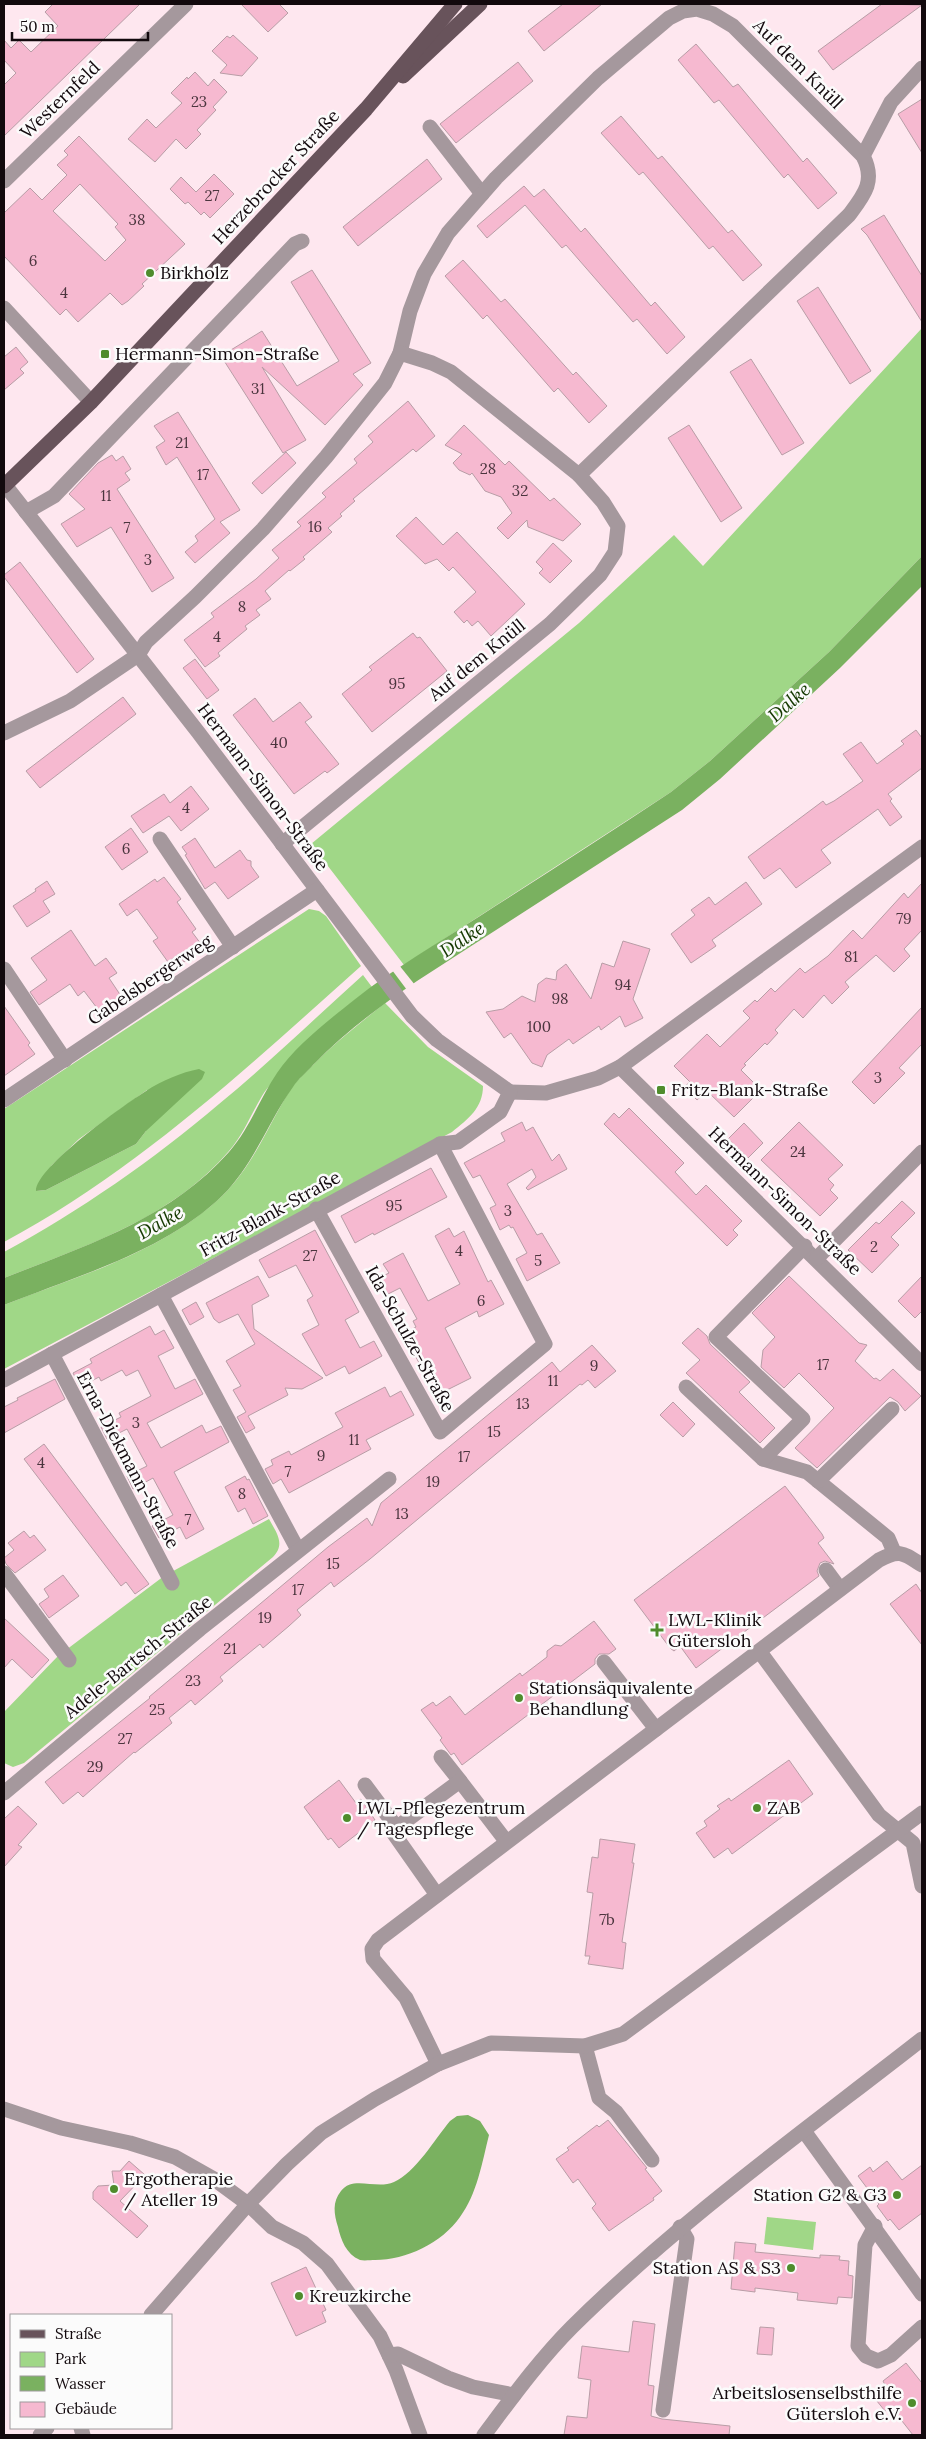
<svg xmlns="http://www.w3.org/2000/svg" width="926" height="2439" viewBox="0 0 926 2439" font-family="Lora,serif">
	<rect width="100%" height="100%" fill="#fee7ef"/>
	<g fill="#a0d787" fill-rule="evenodd">
		<polygon points="922,328 922,556 829,652 710,761 671,792 404,965 311,844 579,623 674,535 703,566"/>
		<path d="M309 909 319 911 326 916 361 966C249 1066 138 1170 4 1242V1109ZM147 1090 146 1131 136 1144 46 1190 36 1191 52 1165 79 1139Z"/>
		<path d="M363 975 372 987C338 1012 311 1037 284 1069 277 1078 268 1086 262 1096 251 1114 244 1134 229 1151 171 1219 85 1246 4 1278V1252C80 1211 153 1160 219 1104 269 1063 315 1018 363 975Z"/>
		<path d="M385 1003 428 1047 483 1086C483 1108 468 1119 452 1132L4 1369V1305C78 1276 164 1252 223 1195 254 1165 269 1123 292 1087 297 1080 304 1074 310 1068 333 1044 359 1024 385 1003Z"/>
		<path d="M269 1519C276 1532 286 1544 273 1557L24 1763 13 1767 4 1763V1712L58 1656 164 1576Z"/>
		<polygon points="767,2217 816,2222 813,2250 764,2244"/>
	</g>
	<g fill="#7ab160">
		<path d="M922 556V586L840 668 720 779 682 810 417 981C380 1006 344 1033 313 1065 307 1072 298 1079 293 1087 268 1122 254 1164 223 1195 166 1251 77 1276 4 1305V1278C85 1246 170 1219 229 1152 250 1128 260 1098 277 1073 295 1046 329 1020 354 1000 393 969 438 943 480 916 544 875 608 834 671 792L710 761 829 652Z"/>
		<path d="M199 1069 205 1072 202 1079 146 1131 136 1144 46 1190 36 1191C36 1167 124 1105 146 1091 161 1081 182 1072 199 1069Z"/>
		<path d="M468 2115 480 2121 489 2135C482 2163 477 2194 460 2217 442 2243 406 2260 375 2260 371 2260 364 2261 360 2260 346 2254 341 2240 338 2227 334 2214 332 2202 341 2191 353 2175 376 2190 394 2182 415 2173 435 2139 450 2121L457 2116Z"/>
	</g>
	<polygon fill="#fee7ef" points="399,965 415,985 407,990 392,970"/>
	<g fill="#f6b9d0" stroke="#b89da6" fill-rule="evenodd">
		<polygon points="53,4 140,4 4,136 4,85 16,73 4,60 4,40 11,48 19,40 31,52 58,26 45,12"/>
		<polygon points="241,4 279,4 288,13 268,32"/>
		<polygon points="563,4 602,4 544,51 528,31"/>
		<polygon points="882,4 922,5 833,70 818,51"/>
		<polygon points="233,35 258,58 242,76 220,73 227,65 212,51 227,36 230,38"/>
		<polygon points="696,44 733,87 738,84 803,162 807,158 837,193 818,209 788,174 784,178 719,100 714,103 678,60"/>
		<polygon points="518,62 533,81 456,143 440,124"/>
		<polygon points="195,72 208,86 214,79 227,92 213,107 216,110 197,130 201,134 186,149 176,139 155,162 128,139 147,119 156,128 182,103 171,93 187,77 188,79"/>
		<polygon points="922,99 922,153 898,114"/>
		<polygon points="621,116 658,159 662,156 728,233 732,230 762,265 743,281 713,246 709,249 643,172 639,175 601,133"/>
		<path d="M79 136 185 244 142 284 144 286 128 301 122 305 110 293 78 322 66 309 60 315 4 256V213L30 188 42 200 67 175 57 165 68 155 64 151ZM80 184 118 224 115 227 126 240 105 261 53 211Z"/>
		<polygon points="427,159 442,179 358,246 343,227"/>
		<polygon points="214,174 234,194 210,218 204,212 201,215 188,202 185,204 170,189 181,177 196,192"/>
		<polygon points="524,186 534,197 544,189 581,232 585,228 651,306 655,302 685,337 667,354 637,319 633,322 566,245 562,248 525,205 487,238 477,226"/>
		<polygon points="884,215 922,276 922,322 867,235 861,229"/>
		<polygon points="463,260 501,302 505,299 573,375 576,372 607,406 589,423 558,388 554,392 487,315 483,319 445,276"/>
		<polygon points="312,270 371,363 353,374 363,385 325,425 262,367 306,440 283,453 221,356 262,331 297,386 339,361 291,282"/>
		<polygon points="818,287 871,371 850,384 797,301"/>
		<polygon points="16,347 28,362 20,369 24,373 4,390 4,357"/>
		<polygon points="751,359 804,443 782,455 730,372"/>
		<polygon points="408,401 435,436 416,452 413,449 353,499 355,501 340,514 342,516 328,528 332,532 303,557 305,559 290,571 289,570 265,591 271,599 256,610 260,615 245,626 247,629 218,653 220,656 205,667 184,640 214,617 211,613 256,579 279,558 272,550 301,526 297,522 326,497 322,493 357,463 354,459 373,442 368,436"/>
		<polygon points="178,412 240,510 220,522 230,533 195,563 185,552 198,541 195,536 215,519 177,457 166,465 156,447 165,441 154,426"/>
		<polygon points="464,425 505,465 509,461 550,501 554,498 581,524 563,541 528,527 527,520 508,539 497,528 512,513 501,497 485,491 472,473 470,475 459,470 453,463 462,454 445,445"/>
		<polygon points="689,425 742,508 721,522 668,438"/>
		<polygon points="286,452 296,463 262,494 252,483"/>
		<polygon points="112,455 116,461 123,456 131,469 125,473 130,480 117,489 174,578 152,592 111,527 77,547 61,524 85,509 69,494 98,463"/>
		<polygon points="416,517 443,545 457,532 525,604 491,636 478,621 472,626 467,620 464,623 454,612 476,592 453,567 449,571 437,559 425,564 396,536"/>
		<polygon points="553,543 572,561 550,583 539,573 543,569 536,562"/>
		<polygon points="20,562 94,659 77,673 4,577 4,575"/>
		<polygon points="413,633 417,638 420,637 447,671 372,732 342,694 372,670 369,667"/>
		<polygon points="195,659 219,690 207,699 183,668"/>
		<polygon points="123,697 136,714 40,788 26,771"/>
		<polygon points="255,698 273,722 300,702 312,717 305,722 339,764 327,773 325,771 294,794 233,715"/>
		<polygon points="916,730 922,738 922,768 888,794 892,799 890,801 902,817 890,826 878,809 821,850 831,863 796,888 780,868 764,879 748,857 823,801 826,805 834,801 863,781 843,754 861,742 877,764 904,744 901,741"/>
		<polygon points="191,786 209,809 181,831 169,816 143,833 131,816 164,794 170,803"/>
		<polygon points="131,828 148,852 122,870 105,847"/>
		<polygon points="195,838 215,868 240,850 247,860 251,861 251,866 259,877 228,899 215,882 205,889 185,855 187,854 182,847"/>
		<polygon points="164,877 181,899 177,902 196,929 192,932 204,948 184,962 179,954 168,962 153,941 158,938 137,909 127,916 119,904 155,879 157,882"/>
		<polygon points="47,881 55,894 43,901 50,912 27,927 13,906 36,891 35,889"/>
		<polygon points="746,882 762,904 712,940 716,946 691,963 671,934 695,915 691,910 709,897 715,905"/>
		<polygon points="922,883 922,930 904,949 910,956 894,972 876,955 845,982 849,987 832,1004 824,995 803,1018 794,1009 775,1030 778,1033 767,1045 765,1043 744,1064 746,1065 741,1070 761,1090 734,1117 707,1091 697,1100 684,1087 690,1082 674,1066 707,1034 720,1047 750,1018 743,1011 755,1000 757,1002 771,988 775,992 800,968 805,973 828,956 853,930 862,939 904,893 908,898"/>
		<polygon points="71,930 95,966 106,958 117,973 109,978 121,996 100,1012 84,991 78,996 70,984 39,1005 30,992 47,980 31,958"/>
		<polygon points="623,941 650,949 633,999 643,1018 625,1027 620,1016 601,1030 599,1026 573,1044 569,1039 547,1055 542,1067 532,1063 511,1033 504,1038 486,1012 503,1009 522,996 535,1002 538,984 546,978 556,980 557,971 566,964 591,999 602,963 614,967"/>
		<polygon points="4,1006 30,1043 28,1045 35,1054 4,1076"/>
		<polygon points="922,1007 922,1044 899,1068 905,1073 874,1104 852,1082"/>
		<polygon points="629,1108 684,1163 675,1172 696,1195 706,1185 742,1221 733,1230 738,1235 727,1246 604,1124 614,1113 619,1118"/>
		<polygon points="522,1122 526,1131 533,1127 552,1161 559,1154 567,1169 528,1190 526,1188 536,1177 532,1169 507,1184 537,1235 542,1233 560,1263 527,1281 516,1259 527,1253 513,1227 511,1228 509,1225 500,1230 490,1208 496,1205 480,1175 473,1178 464,1163 505,1141 501,1133"/>
		<polygon points="799,1122 843,1165 828,1179 834,1185 830,1190 838,1198 820,1216 761,1160"/>
		<polygon points="744,1123 763,1143 748,1158 728,1139"/>
		<polygon points="431,1168 447,1197 374,1235 373,1233 355,1243 341,1216"/>
		<polygon points="902,1201 915,1213 891,1237 899,1245 872,1273 848,1250 876,1222 879,1224"/>
		<polygon points="449,1228 454,1237 464,1231 488,1282 491,1280 504,1304 479,1317 477,1311 445,1328 471,1378 437,1395 403,1334 416,1327 413,1321 417,1319 400,1288 384,1296 375,1280 389,1273 383,1264 403,1253 428,1301 460,1284 435,1236"/>
		<polygon points="315,1230 359,1312 345,1320 360,1348 374,1341 382,1356 349,1374 345,1366 326,1376 302,1334 319,1325 307,1300 313,1296 296,1265 269,1278 259,1260"/>
		<polygon points="258,1276 269,1296 252,1305 254,1329 323,1378 302,1389 285,1388 288,1395 248,1416 255,1428 246,1433 237,1417 246,1412 233,1390 241,1386 226,1361 255,1344 238,1314 219,1323 214,1319 206,1303"/>
		<polygon points="789,1276 859,1343 867,1345 855,1361 874,1379 876,1378 880,1381 893,1369 921,1396 905,1411 898,1402 890,1397 817,1468 795,1448 834,1408 799,1373 784,1388 761,1367 763,1350 775,1337 752,1313"/>
		<polygon points="922,1276 922,1311 915,1318 898,1301"/>
		<polygon points="196,1302 204,1317 190,1325 182,1310"/>
		<polygon points="150,1326 155,1335 164,1330 174,1348 158,1356 175,1389 195,1379 203,1394 147,1423 161,1448 202,1425 206,1433 221,1426 229,1442 174,1472 204,1529 186,1539 180,1527 159,1538 152,1526 173,1515 153,1478 133,1489 127,1476 147,1466 127,1429 107,1439 101,1427 121,1417 119,1413 151,1396 138,1370 126,1376 122,1370 101,1381 99,1377 80,1387 73,1373 92,1363 90,1359"/>
		<polygon points="698,1328 707,1336 710,1344 750,1382 739,1392 775,1428 760,1443 686,1373 700,1360 682,1343"/>
		<polygon points="592,1345 616,1371 595,1388 588,1380 582,1385 580,1384 370,1559 334,1587 331,1582 297,1610 301,1615 289,1626 263,1648 260,1644 238,1662 220,1677 223,1681 195,1705 191,1700 169,1718 172,1723 135,1753 134,1752 83,1797 78,1792 63,1804 45,1782 150,1698 149,1697 328,1547 367,1518 372,1526 381,1503 552,1362 560,1372"/>
		<polygon points="55,1379 65,1399 4,1433 4,1407 18,1400 17,1398"/>
		<polygon points="385,1387 390,1397 401,1391 414,1415 366,1440 371,1449 289,1493 281,1479 273,1484 265,1469 273,1465 271,1460 289,1451 291,1455 343,1427 335,1413"/>
		<polygon points="673,1402 695,1424 683,1437 660,1415"/>
		<polygon points="44,1444 149,1584 135,1594 126,1582 121,1586 24,1459"/>
		<polygon points="245,1476 247,1480 249,1479 268,1516 253,1524 245,1508 238,1512 225,1487"/>
		<polygon points="785,1486 822,1534 824,1538 818,1543 834,1564 825,1561 820,1563 817,1571 819,1576 696,1668 680,1646 674,1651 670,1648 634,1600"/>
		<polygon points="24,1531 30,1538 34,1535 46,1550 15,1573 6,1564 4,1558 14,1550 8,1543"/>
		<polygon points="63,1575 79,1596 49,1618 39,1604 49,1597 44,1589"/>
		<polygon points="916,1584 922,1593 922,1645 890,1604"/>
		<polygon points="4,1618 49,1660 32,1678 12,1659 4,1668"/>
		<polygon points="594,1621 616,1649 609,1654 599,1654 595,1659 595,1664 462,1765 454,1753 451,1755 440,1740 442,1738 421,1710 433,1702 436,1706 450,1696 465,1715 520,1673 522,1676 547,1657 547,1651 555,1645 561,1646"/>
		<polygon points="789,1760 813,1794 732,1854 728,1848 714,1858 696,1833 707,1826 704,1821 720,1809 717,1806 729,1798 731,1801"/>
		<polygon points="339,1780 356,1803 361,1799 375,1820 339,1848 331,1838 328,1840 304,1807"/>
		<polygon points="18,1806 37,1824 18,1845 22,1847 4,1867 4,1819"/>
		<polygon points="600,1839 635,1844 632,1863 634,1863 622,1942 626,1943 623,1969 588,1964 590,1956 585,1956 593,1893 587,1892 592,1857 598,1858"/>
		<polygon points="608,2120 647,2168 645,2169 662,2191 653,2198 654,2200 609,2231 592,2208 596,2204 578,2179 573,2183 556,2159 569,2150 567,2148 597,2125 599,2127"/>
		<polygon points="129,2161 145,2175 120,2201 148,2226 137,2238 93,2199 93,2192 98,2186 114,2185 112,2171 120,2171"/>
		<polygon points="887,2161 902,2180 922,2165 922,2213 899,2230 890,2219 888,2221 877,2206 879,2204 858,2176 870,2167 873,2172"/>
		<polygon points="735,2242 756,2244 755,2252 820,2258 820,2255 840,2256 839,2260 849,2261 848,2275 853,2276 852,2298 838,2297 837,2304 797,2300 798,2293 755,2288 755,2292 731,2289"/>
		<polygon points="306,2267 326,2310 322,2312 326,2322 296,2336 271,2283"/>
		<polygon points="633,2321 655,2324 648,2385 654,2386 651,2416 662,2419 730,2426 729,2435 564,2435 567,2416 587,2418 591,2380 578,2378 582,2346 629,2352"/>
		<polygon points="760,2327 774,2328 772,2355 757,2354"/>
		<polygon points="906,2363 922,2383 922,2435 913,2435 891,2407 885,2411 872,2395 885,2385 883,2381"/>
	</g>
	<g fill="none" stroke-linecap="round" stroke-linejoin="round">
		<g stroke="#a5989d" stroke-width="15">
			<polyline points="430,127 482,194"/>
			<polyline points="863,156 891,102 922,68"/>
			<polyline points="4,181 186,4"/>
			<polyline points="4,308 91,402"/>
			<polyline points="5,485 198,732 412,1016 437,1040 510,1092"/>
			<polyline points="26,512 54,496 295,244 302,241"/>
			<path d="M4 733 70 701 138 655 146 642 195 597 263 529 326 457 385 383 400 353 410 311 424 274 448 233 496 178 598 78 669 18 683 11 697 9 713 14 733 26 863 156C876 181 864 195 849 215L579 475"/>
			<polyline points="160,839 233,947"/>
			<polyline points="282,844 550,624 600,575 615,552 618,526 603,502 579,475 451,372 432,363 400,353"/>
			<polyline points="4,969 65,1060"/>
			<polyline points="620,1067 922,1364"/>
			<polyline points="510,1092 546,1093 598,1078 620,1067 922,847"/>
			<polyline points="4,1100 317,890"/>
			<polyline points="316,1209 440,1432 545,1344 440,1144"/>
			<polyline points="817,1258 922,1152"/>
			<polyline points="161,1295 298,1550"/>
			<polyline points="52,1354 172,1583"/>
			<polyline points="4,1380 440,1144 458,1142 500,1112 510,1092"/>
			<polyline points="686,1387 763,1459 807,1472 888,1538 894,1552"/>
			<polyline points="763,1459 803,1419 716,1337 805,1246"/>
			<polyline points="818,1481 892,1409"/>
			<polyline points="826,1570 840,1589"/>
			<polyline points="4,1573 69,1660"/>
			<polyline points="760,1652 879,1815 913,1843 922,1886"/>
			<polyline points="604,1662 656,1729"/>
			<polyline points="441,1757 460,1781"/>
			<polyline points="365,1785 397,1828"/>
			<polyline points="4,1793 200,1629 389,1479"/>
			<polyline points="437,1895 392,1831 460,1781 506,1841"/>
			<polyline points="585,2046 599,2098 616,2112 652,2160"/>
			<path d="M438 2064 406 1998 373 1959 372 1949 378 1940 879 1560C900 1549 903 1553 922 1565"/>
			<polyline points="4,2109 61,2128 130,2143 175,2157 214,2179 248,2204 272,2227 303,2243 327,2264 380,2336 396,2370 420,2435"/>
			<polyline points="804,2131 922,2294"/>
			<polyline points="875,2226 865,2245 858,2346 866,2356 878,2361 891,2355 922,2327"/>
			<polyline points="151,2315 248,2204 287,2164 321,2133 375,2099 438,2064 491,2043 585,2046 623,2034 922,1813"/>
			<polyline points="389,2355 398,2354 448,2378 473,2387 514,2395"/>
			<polyline points="663,2410 687,2239 680,2227"/>
			<polyline points="81,2428 83,2435"/>
			<polyline points="40,2435 47,2428"/>
			<path d="M484 2435C511 2399 540 2359 572 2327 680 2220 803 2132 922 2039"/>
		</g>
		<g stroke="#68535b" stroke-width="15">
			<polyline points="403,76 480,4"/>
			<polyline points="4,486 91,402 366,109 455,4"/>
		</g>
	</g>
	<g fill="#4f8c2c" stroke="#fbfbfb" stroke-width="2">
		<circle cx="150" cy="273" r="5"/>
		<rect x="100" y="349" width="10" height="10" rx="2.5"/>
		<rect x="656" y="1085" width="10" height="10" rx="2.5"/>
		<path d="M654.5 1622.5h5v5h5v5h-5v5h-5v-5h-5v-5h5z"/>
		<circle cx="519" cy="1698" r="5"/>
		<circle cx="757" cy="1808" r="5"/>
		<circle cx="347" cy="1818" r="5"/>
		<circle cx="114" cy="2189" r="5"/>
		<circle cx="897" cy="2195" r="5"/>
		<circle cx="791" cy="2268" r="5"/>
		<circle cx="299" cy="2296" r="5"/>
		<circle cx="912" cy="2403" r="5"/>
	</g>
	<g text-anchor="middle" stroke-width="5" stroke-linejoin="round" paint-order="stroke">
		<g font-size="15" fill="#4b353e">
			<text x="199" y="107">23</text>
			<text x="212" y="201">27</text>
			<text x="137" y="225">38</text>
			<text x="33" y="266">6</text>
			<text x="64" y="298">4</text>
			<text x="258" y="394">31</text>
			<text x="182" y="448">21</text>
			<text x="488" y="474">28</text>
			<text x="203" y="480">17</text>
			<text x="520" y="496">32</text>
			<text x="106" y="501">11</text>
			<text x="315" y="532">16</text>
			<text x="127" y="533">7</text>
			<text x="148" y="565">3</text>
			<text x="242" y="612">8</text>
			<text x="217" y="642">4</text>
			<text x="397" y="689">95</text>
			<text x="279" y="748">40</text>
			<text x="186" y="813">4</text>
			<text x="126" y="854">6</text>
			<text x="904" y="924">79</text>
			<text x="851" y="962">81</text>
			<text x="623" y="990">94</text>
			<text x="560" y="1004">98</text>
			<text x="539" y="1032">100</text>
			<text x="878" y="1083">3</text>
			<text x="798" y="1157">24</text>
			<text x="394" y="1211">95</text>
			<text x="508" y="1216">3</text>
			<text x="874" y="1252">2</text>
			<text x="459" y="1256">4</text>
			<text x="310" y="1261">27</text>
			<text x="538" y="1266">5</text>
			<text x="481" y="1306">6</text>
			<text x="823" y="1370">17</text>
			<text x="594" y="1371">9</text>
			<text x="553" y="1386">11</text>
			<text x="523" y="1409">13</text>
			<text x="136" y="1428">3</text>
			<text x="494" y="1437">15</text>
			<text x="354" y="1445">11</text>
			<text x="321" y="1461">9</text>
			<text x="464" y="1462">17</text>
			<text x="41" y="1468">4</text>
			<text x="288" y="1477">7</text>
			<text x="433" y="1487">19</text>
			<text x="242" y="1499">8</text>
			<text x="402" y="1519">13</text>
			<text x="188" y="1525">7</text>
			<text x="333" y="1569">15</text>
			<text x="298" y="1595">17</text>
			<text x="265" y="1623">19</text>
			<text x="230" y="1654">21</text>
			<text x="193" y="1686">23</text>
			<text x="157" y="1715">25</text>
			<text x="125" y="1744">27</text>
			<text x="95" y="1772">29</text>
			<text x="607" y="1925">7b</text>
		</g>
		<g font-size="18" fill="#12090d" stroke="#fbfbfb">
			<text transform="translate(798 64) rotate(45)" y="6">Auf dem Knüll</text>
			<text transform="translate(60 100) rotate(-44)" y="6">Westernfeld</text>
			<text transform="translate(276 177) rotate(-47)" y="6">Herzebrocker Straße</text>
			<text transform="translate(477 660) rotate(-39)" y="6">Auf dem Knüll</text>
			<text transform="translate(263 787) rotate(53)" y="6">Hermann-Simon-Straße</text>
			<text transform="translate(150 980) rotate(-34)" y="6">Gabelsbergerweg</text>
			<text transform="translate(785 1201) rotate(44)" y="6">Hermann-Simon-Straße</text>
			<text transform="translate(270 1214) rotate(-29)" y="6">Fritz-Blank-Straße</text>
			<text transform="translate(410 1339) rotate(61)" y="6">Ida-Schulze-Straße</text>
			<text transform="translate(128 1460) rotate(62)" y="6">Erna-Diekmann-Straße</text>
			<text transform="translate(138 1657) rotate(-39)" y="6">Adele-Bartsch-Straße</text>
		</g>
		<g font-size="18" fill="#12090d" stroke="#fbfbfb" text-anchor="start">
			<text x="160" y="279">Birkholz</text>
			<text x="115" y="360">Hermann-Simon-Straße</text>
			<text x="671" y="1096">Fritz-Blank-Straße</text>
			<text x="668" y="1626">LWL-Klinik<tspan x="668" dy="21">Gütersloh</tspan></text>
			<text x="529" y="1694">Stationsäquivalente<tspan x="529" dy="21">Behandlung</tspan></text>
			<text x="357" y="1814">LWL-Pflegezentrum<tspan x="357" dy="21">/ Tagespflege</tspan></text>
			<text x="767" y="1814">ZAB</text>
			<text x="124" y="2185">Ergotherapie<tspan x="124" dy="21">/ Ateller 19</tspan></text>
			<text x="887" y="2201" text-anchor="end">Station G2 &amp; G3</text>
			<text x="781" y="2274" text-anchor="end">Station AS &amp; S3</text>
			<text x="309" y="2302">Kreuzkirche</text>
			<text x="902" y="2399" text-anchor="end">Arbeitslosenselbsthilfe<tspan x="902" dy="21">Gütersloh e.V.</tspan></text>
		</g>
		<g font-size="19" font-style="italic" fill="#143800" stroke="#fbfbfb">
			<text transform="translate(789 702) rotate(-41)" y="7">Dalke</text>
			<text transform="translate(462 939) rotate(-33)" y="7">Dalke</text>
			<text transform="translate(160 1222) rotate(-29)" y="7">Dalke</text>
		</g>
	</g>
	<rect width="926" height="2439" fill="none" stroke="#12090d" stroke-width="10"/>
	<rect x="10" y="2314" width="162" height="115" fill="#fbfbfb" stroke="#9e9a9c"/>
	<rect x="20" y="2330" width="25" height="8" fill="#68535b" stroke="#9e9a9c"/>
	<text x="55" y="2339" font-size="15" fill="#12090d">Straße</text>
	<rect x="20" y="2352" width="25" height="15" fill="#a0d787" stroke="#9e9a9c"/>
	<text x="55" y="2364" font-size="15" fill="#12090d">Park</text>
	<rect x="20" y="2376" width="25" height="15" fill="#7ab160" stroke="#9e9a9c"/>
	<text x="55" y="2389" font-size="15" fill="#12090d">Wasser</text>
	<rect x="20" y="2402" width="25" height="15" fill="#f6b9d0" stroke="#9e9a9c"/>
	<text x="55" y="2414" font-size="15" fill="#12090d">Gebäude</text>
	<path d="M12 32v8h136v-8" fill="none" stroke="#12090d" stroke-width="2.5"/>
	<text x="20" y="32" font-size="15" fill="#12090d" stroke="#fbfbfb" stroke-width="4" paint-order="stroke">50 m</text>
</svg>
